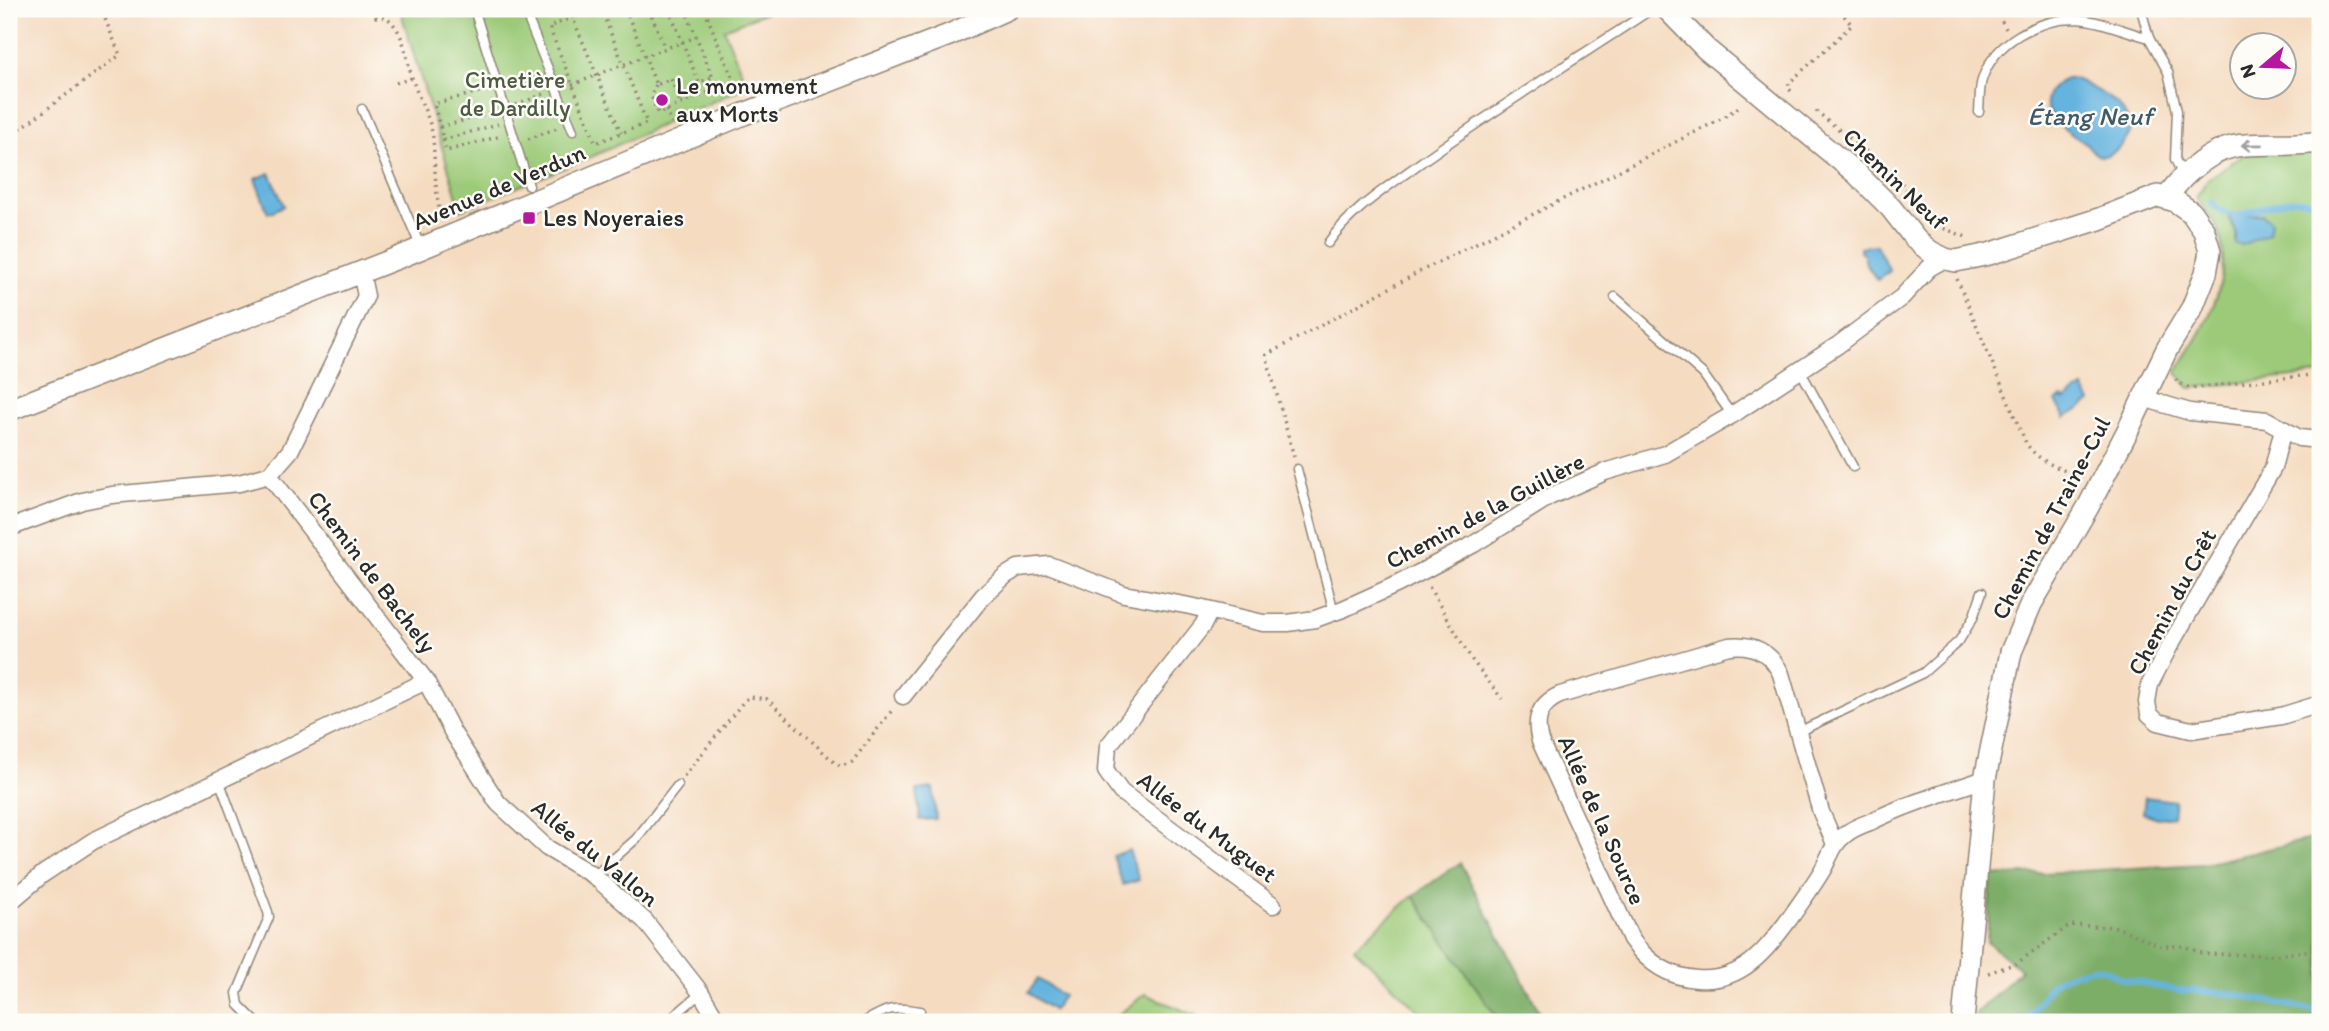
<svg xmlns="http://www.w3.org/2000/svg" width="2329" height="1031" viewBox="0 0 2329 1031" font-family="Itim,sans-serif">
	<rect width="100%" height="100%" fill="#fdfcf7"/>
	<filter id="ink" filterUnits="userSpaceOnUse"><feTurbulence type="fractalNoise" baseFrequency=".0143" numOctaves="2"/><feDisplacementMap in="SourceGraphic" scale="14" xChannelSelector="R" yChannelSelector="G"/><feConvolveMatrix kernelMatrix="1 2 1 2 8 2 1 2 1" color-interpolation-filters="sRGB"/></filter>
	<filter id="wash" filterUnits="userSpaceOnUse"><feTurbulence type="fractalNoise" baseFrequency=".00686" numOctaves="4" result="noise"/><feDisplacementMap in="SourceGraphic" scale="28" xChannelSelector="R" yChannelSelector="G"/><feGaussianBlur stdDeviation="1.57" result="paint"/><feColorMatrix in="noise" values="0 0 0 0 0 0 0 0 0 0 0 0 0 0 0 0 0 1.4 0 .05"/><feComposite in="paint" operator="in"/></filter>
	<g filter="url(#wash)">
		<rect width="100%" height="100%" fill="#f5dcc1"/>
		<g fill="#9cca78" stroke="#647a52" stroke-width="2">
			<polygon points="400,9 774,9 724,29 747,86 591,157 461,210"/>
			<path d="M2320 145V374L2190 388 2176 373C2202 333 2236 280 2218 230 2214 219 2203 208 2196 198L2208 179 2245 154Z"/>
			<polygon points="1413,896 1500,1022 1430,1022 1354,948"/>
			<polygon points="1145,994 1210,1022 1109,1022"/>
			<polygon points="2079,1014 2233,1022 2071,1022"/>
		</g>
		<g fill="#7dae68" stroke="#546c4a" stroke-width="2">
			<polygon points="2320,837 2320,1022 2233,1022 2079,1014 2071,1022 1975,1022 1976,1013 2021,970 1987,942 1991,876 2204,864"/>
			<polygon points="1460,863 1545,1022 1500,1022 1413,896"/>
		</g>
		<g fill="#65b4df" stroke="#487085" stroke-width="2">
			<path d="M2066 79C2076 78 2079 81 2087 85 2107 96 2130 107 2130 133 2125 143 2113 157 2101 156 2092 155 2090 145 2084 142 2059 129 2024 98 2066 79Z"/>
			<polygon points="270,173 284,206 268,213 255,179"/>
			<polygon points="2262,214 2271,222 2269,233 2242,245 2236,244 2236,233 2229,217"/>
			<polygon points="1876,245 1890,271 1877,280 1866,264 1864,254 1860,251 1860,247"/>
			<polygon points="2083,388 2091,402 2065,418 2056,401 2062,397 2064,400"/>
			<polygon points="933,788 936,819 920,820 917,790"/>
			<polygon points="2145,797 2175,801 2173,816 2158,818 2143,813"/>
			<polygon points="1129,850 1139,880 1123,885 1113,856"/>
			<polygon points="1038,979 1063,996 1053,1010 1028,993"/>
		</g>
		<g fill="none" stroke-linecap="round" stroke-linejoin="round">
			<g stroke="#65b4df" stroke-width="6">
				<path d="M2211 202C2217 209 2229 217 2240 215 2268 208 2291 192 2320 204"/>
				<polyline points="2026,1022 2050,986 2058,979 2090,968 2103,969 2122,979 2176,990 2226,993 2320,1011"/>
			</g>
		</g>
	</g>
	<g filter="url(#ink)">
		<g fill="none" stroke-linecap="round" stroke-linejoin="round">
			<g stroke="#908476" stroke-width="11">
				<g id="service">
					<polyline points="474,9 529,186"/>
					<polyline points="524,9 573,131"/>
					<polyline points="2141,9 2149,38 2168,72 2177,111 2175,159 2182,174"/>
					<polyline points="362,109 421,248"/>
					<path d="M1979 112C1980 102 1979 89 1982 80 1994 41 2038 19 2076 19 2100 20 2126 32 2149 38"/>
					<path d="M1328 243C1351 210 1385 189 1416 166 1493 110 1573 61 1652 9"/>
					<polyline points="1615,297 1703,374 1732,415"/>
					<polyline points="1800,370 1853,467"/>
					<polyline points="1297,469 1334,612"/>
					<polyline points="1798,732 1923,673 1959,641 1973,618 1982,592"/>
					<polyline points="219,780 268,912 269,917 237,993 239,1005 256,1022"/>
					<polyline points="594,876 636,839 678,785"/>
					<polyline points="667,1022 701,993"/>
					<path d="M864 1022C887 1008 894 1006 920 1011"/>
				</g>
			</g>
			<g stroke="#908476" stroke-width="19">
				<g id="minor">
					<polyline points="2143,398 2190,412 2267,420 2299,438 2320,440"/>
					<polyline points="2283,429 2273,468 2169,647 2150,684 2147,702 2149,714 2158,722 2191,730 2281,716 2320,704"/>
					<polyline points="269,475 426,681 453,733 498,803 547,848 594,876 645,921 701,993 718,1022"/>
					<polyline points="9,528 82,501 112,495 239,483 269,475 290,451 366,296 361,272"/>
					<polyline points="1210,611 1203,625 1108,746 1106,771 1121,792 1273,905"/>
					<polyline points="903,696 983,596 1005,576 1018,568 1049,565 1124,594 1190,606 1263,623 1288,623 1315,619 1343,609 1398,584 1474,544 1549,497 1605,472 1665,454 1732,415 1838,345 1902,297 1929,268 1945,259"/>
					<path d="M1835 844 1821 812 1781 674C1771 652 1752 643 1729 646L1560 695C1539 704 1534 720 1540 741L1631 939C1647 962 1668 977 1697 979 1742 983 1766 950 1790 918 1801 902 1813 886 1823 869 1830 856 1833 843 1846 834 1853 828 1862 825 1870 822 1906 804 1947 792 1985 779"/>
					<polyline points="9,903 43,874 93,841 426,681"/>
				</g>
			</g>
			<g stroke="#908476" stroke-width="24">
				<g id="tertiary">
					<polyline points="1667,9 1706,49 1857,174 1891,208 1916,240 1931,252 1945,259 1956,261 1989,254 2099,219 2158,196 2175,201 2191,212 2204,231 2210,251 2206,273 2192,308 2167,349 2129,428 2088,507 2031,604 2011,652 1985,779 1963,1022"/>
					<path d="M2167 198C2182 173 2215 146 2245 145 2270 143 2295 146 2320 142"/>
					<polyline points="9,410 405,255 744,114 949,35 1007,9"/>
				</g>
			</g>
			<g stroke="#908476" stroke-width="3.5" stroke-dasharray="2 5" stroke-linecap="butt">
				<path d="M375 9 376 17C384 16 389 18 394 25 406 40 407 63 413 81 419 100 431 119 433 138 435 165 435 192 441 219"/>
				<polyline points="569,9 621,133"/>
				<polyline points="593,9 549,27 596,143 647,123 601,9"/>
				<polyline points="625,9 645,56 696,37"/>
				<polyline points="649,9 665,48"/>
				<polyline points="669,9 699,83 712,77"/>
				<polyline points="685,9 717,88"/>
				<polyline points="1995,9 2006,29"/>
				<polyline points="510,82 536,73"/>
				<polyline points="396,83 412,78"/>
				<polyline points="572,85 645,56 656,85 671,79 681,104"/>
				<polyline points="656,85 651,95 658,114 734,81 704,9"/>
				<polyline points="486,90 434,104 446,151 501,136"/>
				<polyline points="1791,91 1788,88 1789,83 1852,25 1838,9"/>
				<polyline points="516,105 544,94"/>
				<polyline points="666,110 672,124"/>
				<polyline points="1816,111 1894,174 1935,225 1966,237"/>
				<polyline points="440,127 492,113"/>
				<polyline points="9,137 120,55 101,9"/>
				<polyline points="528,139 557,128"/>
				<polyline points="443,140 498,124"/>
				<path d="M1957 279 2026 443C2038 462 2061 469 2081 477"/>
				<polyline points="2176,379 2178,383 2190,388 2320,374"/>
				<polyline points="1294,457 1266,355 1421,271 1719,120 1742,105"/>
				<polyline points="1429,587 1472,660 1502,699"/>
				<polyline points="684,776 744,701 750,697 767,699 835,763 841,766 852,762 893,709"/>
				<polyline points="1988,973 2017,963 2070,925 2116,927 2161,946 2183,946 2204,954 2276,955 2320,949"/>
			</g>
			<use href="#service" stroke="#fff" stroke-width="8"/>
			<use href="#minor" stroke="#fff" stroke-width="16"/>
			<use href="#tertiary" stroke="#fff" stroke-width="21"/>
		</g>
		<defs><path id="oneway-shaft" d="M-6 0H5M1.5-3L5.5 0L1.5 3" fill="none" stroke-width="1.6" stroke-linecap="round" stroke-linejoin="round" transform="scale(1.75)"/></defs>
		<use stroke="#a0a0a0" href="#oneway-shaft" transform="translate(2252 145) rotate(179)"/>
	</g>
	<g fill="#b5179e" stroke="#fdfcf7" stroke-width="2.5">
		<circle cx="662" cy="100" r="7"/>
		<rect x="522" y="211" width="14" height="14" rx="3.5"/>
	</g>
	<g text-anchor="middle" stroke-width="5" stroke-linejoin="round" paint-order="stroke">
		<g font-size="24" fill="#4d5b42" stroke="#fdfcf7">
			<text x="515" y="88">Cimetière<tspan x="515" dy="28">de Dardilly</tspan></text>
		</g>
		<g font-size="24" fill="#2b2b2b" stroke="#fdfcf7" text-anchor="start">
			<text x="676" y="94">Le monument<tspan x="676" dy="28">aux Morts</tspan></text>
			<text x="543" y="226">Les Noyeraies</text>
		</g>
		<g font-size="24" fill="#2b2b2b" stroke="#fdfcf7">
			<text transform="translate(1895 179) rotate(44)" y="8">Chemin Neuf</text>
			<text transform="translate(499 187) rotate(-23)" y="8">Avenue de Verdun</text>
			<text transform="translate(1485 511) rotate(-28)" y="8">Chemin de la Guillère</text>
			<text transform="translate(2051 518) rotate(-62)" y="8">Chemin de Traine-Cul</text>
			<text transform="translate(372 572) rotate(53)" y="8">Chemin de Bachely</text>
			<text transform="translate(2172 602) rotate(-62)" y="8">Chemin du Crêt</text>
			<text transform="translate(1602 820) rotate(66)" y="8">Allée de la Source</text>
			<text transform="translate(1207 827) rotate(37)" y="8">Allée du Muguet</text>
			<text transform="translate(595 853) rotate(39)" y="8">Allée du Vallon</text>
		</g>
		<g font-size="26" font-style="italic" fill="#3f5b6a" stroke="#fdfcf7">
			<text x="2090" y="125">Étang Neuf</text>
		</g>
	</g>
	<rect width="2329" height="1031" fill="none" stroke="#fdfcf7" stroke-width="35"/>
	<g transform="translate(2263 66) rotate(251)"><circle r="33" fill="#fdfcf7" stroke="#a9a8a5" stroke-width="2"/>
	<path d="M0-5L12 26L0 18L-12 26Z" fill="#b5179e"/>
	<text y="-10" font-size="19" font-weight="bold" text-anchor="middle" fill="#2b2b2b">N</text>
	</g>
</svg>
